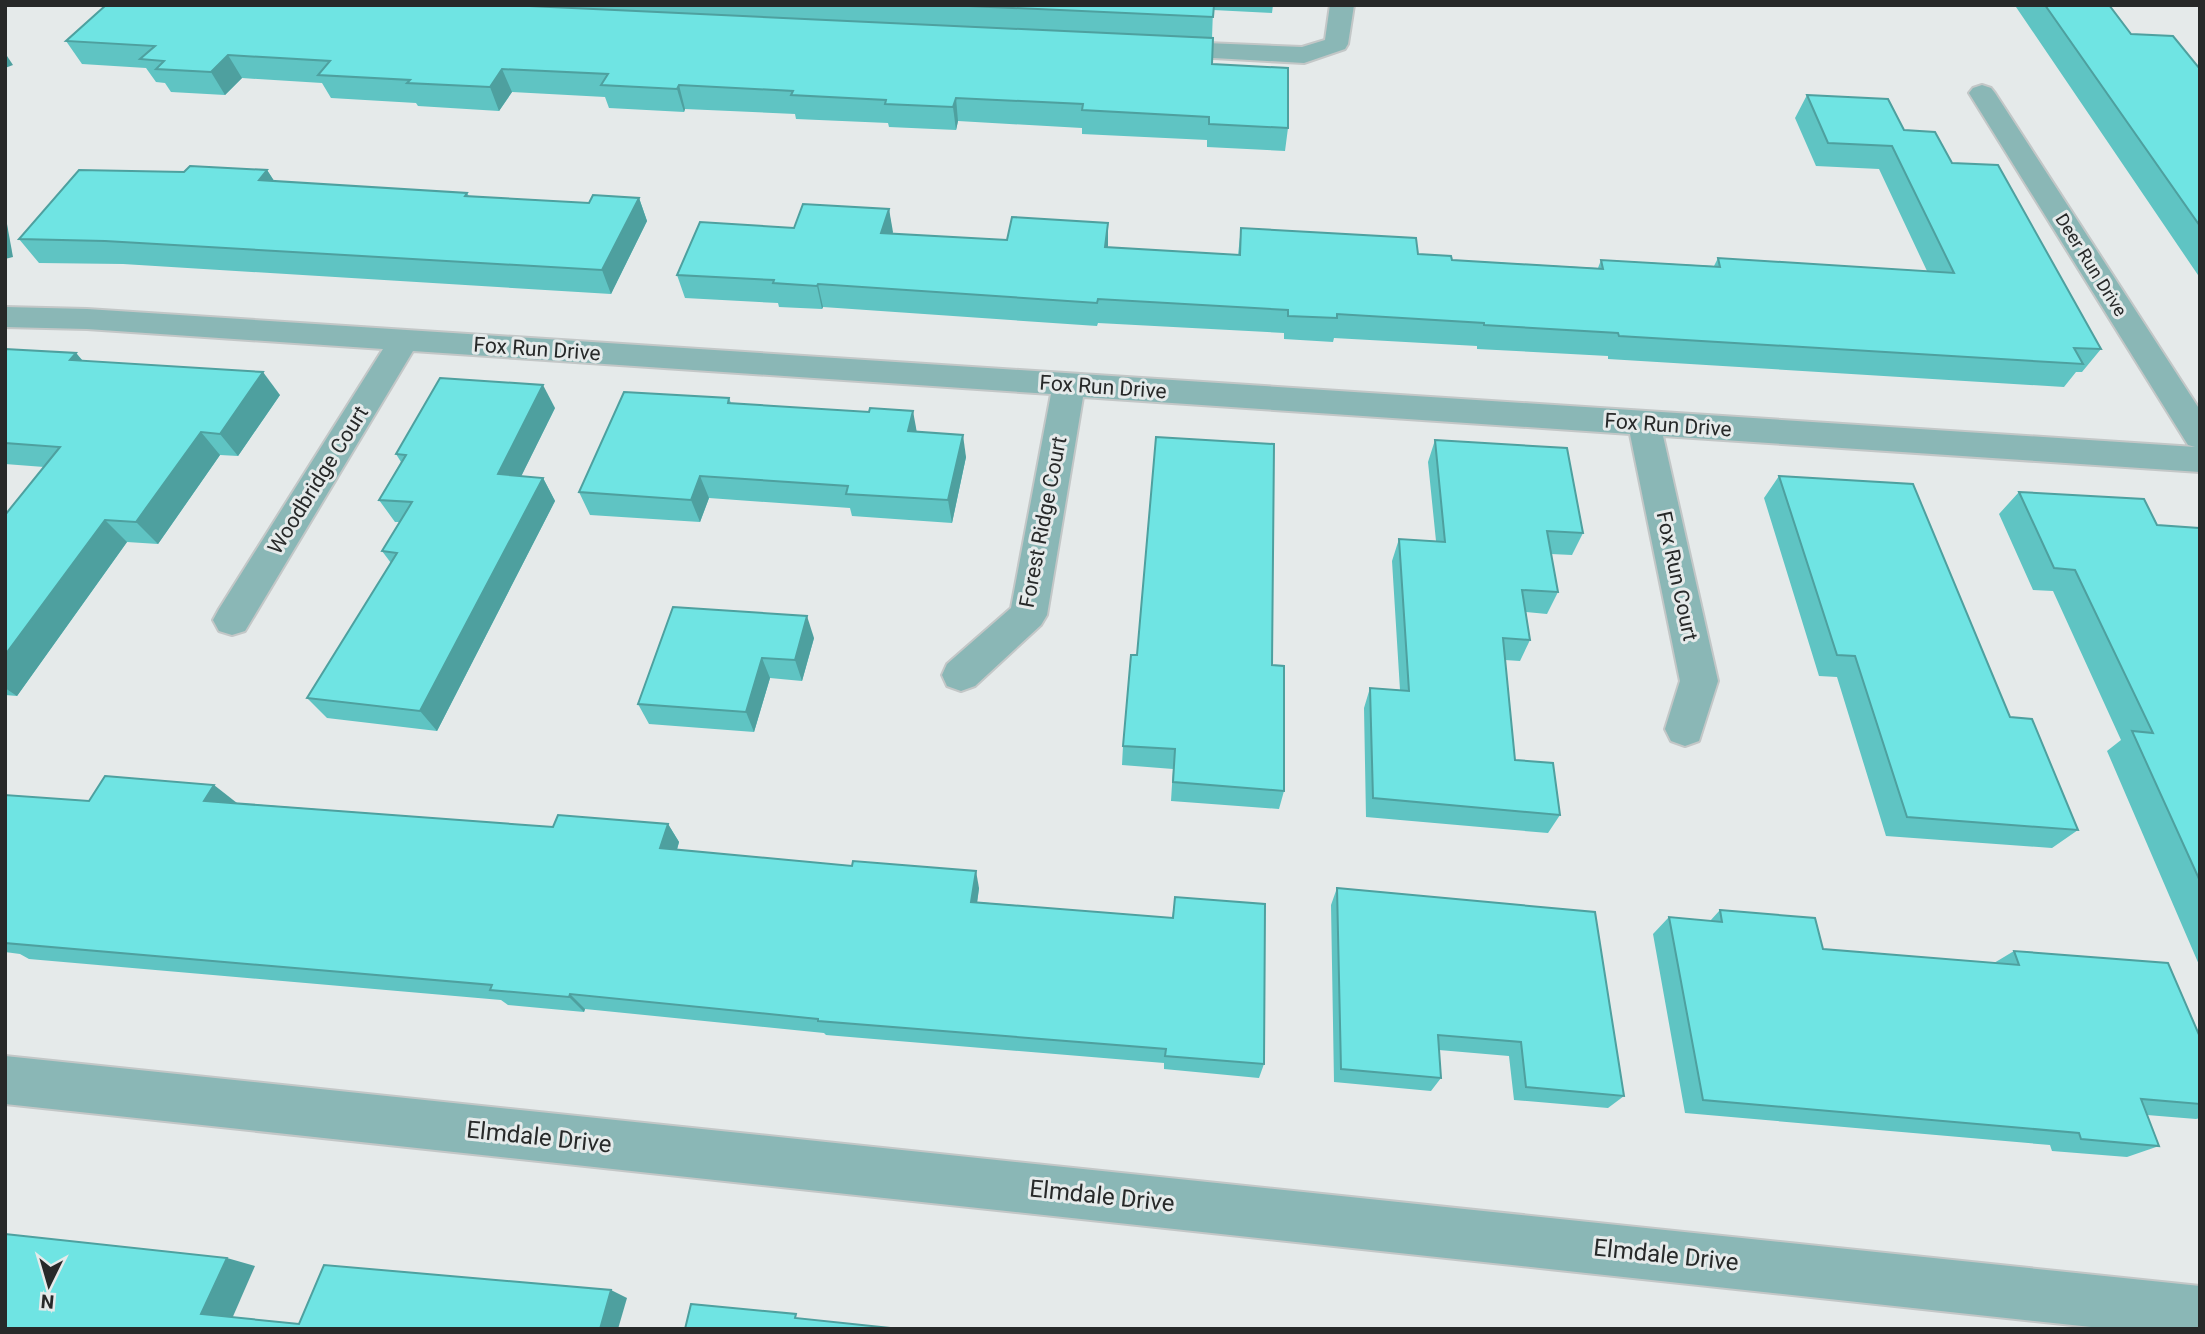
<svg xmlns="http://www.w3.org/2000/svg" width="2205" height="1334" viewBox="0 0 2205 1334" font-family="Roboto,sans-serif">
	<rect width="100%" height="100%" fill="#e5eaea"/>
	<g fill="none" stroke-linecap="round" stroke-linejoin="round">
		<g stroke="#c3c7c7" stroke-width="4">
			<g id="street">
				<polygon points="1330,5 1354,5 1348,44 1345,49 1304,63 1159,55 1150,53 1147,48 1150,43 1159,41 1302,47 1325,40"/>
				<polygon points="1982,85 1991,88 1995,93 2200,410 2200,472 1663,436 1718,681 1699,741 1685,746 1671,741 1665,729 1680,681 1630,434 1083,397 1047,615 1041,625 975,686 961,691 947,686 942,675 947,664 1011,608 1051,394 413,351 245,631 232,635 219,631 213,620 219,609 383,349 87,329 5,327 5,307 87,309 2195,447 2188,445 1969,93 1973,88"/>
				<polygon points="5,1056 2200,1286 2200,1329 2110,1329 5,1104"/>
			</g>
		</g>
		<use href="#street" fill="#8ab7b6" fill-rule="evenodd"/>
	</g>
	<g fill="#5fc4c3">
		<polygon points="106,5 1273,5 1272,13 1213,10 1212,38 1212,64 1288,128 1285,151 1207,147 1207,140 1082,134 1082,128 958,121 956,130 889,127 888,123 796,119 795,114 685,109 684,112 609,108 605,97 512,92 499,111 418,106 416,103 331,98 322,83 242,78 225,95 171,92 165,83 156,82 146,68 82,64 66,41"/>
		<polygon points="2017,5 2109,5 2131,34 2200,69 2200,278 2016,7"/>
		<polygon points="1807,95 1904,130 1952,163 2101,349 2082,372 2076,372 2064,387 1608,359 1608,356 1477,349 1477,346 1334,338 1333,342 1284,339 1284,333 1098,323 1097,326 823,307 822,309 779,307 778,303 685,298 677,275 794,228 889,209 892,234 1108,248 1238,255 1241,228 1418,254 1452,260 1598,268 1601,260 1714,266 1718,258 1927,271 1879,169 1816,166 1795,118"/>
		<polygon points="267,170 274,181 467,193 469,196 589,203 639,198 647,221 611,294 123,264 39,263 19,239 184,172"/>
		<polygon points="5,349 76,353 83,361 280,395 238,456 220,455 158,544 127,542 17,696 5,695 5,515 44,467 5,464"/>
		<polygon points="729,398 731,403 966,457 952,523 852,516 850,508 709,498 700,522 590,515 579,492"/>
		<polygon points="555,408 521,476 543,478 555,501 437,731 327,718 307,698 391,563 382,551 400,522 395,522 379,500 401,462 396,454"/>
		<polygon points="1435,440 1583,533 1572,555 1551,554 1558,592 1547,614 1526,612 1530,640 1520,661 1505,660 1515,760 1560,815 1548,833 1366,817 1364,708 1370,688 1400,690 1392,561 1399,539 1436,541 1428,462"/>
		<polygon points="1779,476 2010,717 2078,830 2052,848 1886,836 1837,677 1819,676 1764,498"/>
		<polygon points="2019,492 2157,525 2200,529 2200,967 2107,751 2121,740 2053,591 2033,590 1999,514"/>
		<polygon points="814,638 802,681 770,678 754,732 649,724 638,704"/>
		<polygon points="1272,665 1284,791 1279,809 1171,801 1173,769 1122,765 1123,746"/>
		<polygon points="5,795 89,801 237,803 553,827 668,824 679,842 677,850 979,888 977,902 1172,918 1175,897 1264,1064 1259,1078 1164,1069 1164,1063 826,1035 824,1033 585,1009 584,1012 508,1005 501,1000 29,959 20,954 5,952"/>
		<polygon points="1337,888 1624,1096 1608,1108 1514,1100 1509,1056 1439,1050 1441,1078 1431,1091 1334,1082 1331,905"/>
		<polygon points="1720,910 1823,949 1994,963 2014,951 2200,1037 2200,1118 2196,1119 2147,1115 2159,1146 2127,1157 2052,1151 2050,1145 1685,1113 1653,934 1669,917 1710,921"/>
	</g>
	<g fill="#4ea09f">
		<polygon points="5,53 13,65 5,68"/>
		<polygon points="228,55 242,78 225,95 211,72"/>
		<polygon points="502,69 512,92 499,111 490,87"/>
		<polygon points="679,85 685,109 684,112 677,89"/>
		<polygon points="956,98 958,121 956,130 953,107"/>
		<polygon points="267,170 282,193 259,180"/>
		<polygon points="639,198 647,221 611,294 602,270"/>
		<polygon points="889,209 893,232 885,257 881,233"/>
		<polygon points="5,213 13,257 5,259"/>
		<polygon points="1108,223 1108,246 1105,271 1105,247"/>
		<polygon points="818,284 823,307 822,309 817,286"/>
		<polygon points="76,353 96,377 70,360"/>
		<polygon points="263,372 280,395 238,456 220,434"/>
		<polygon points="543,385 555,408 511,497 498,474"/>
		<polygon points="913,411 917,433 908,431"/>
		<polygon points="201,432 220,455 158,544 136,522"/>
		<polygon points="963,435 966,457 952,523 948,500"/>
		<polygon points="700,476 709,498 700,522 691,500"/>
		<polygon points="543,478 555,501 437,731 420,711"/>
		<polygon points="105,520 127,542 17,696 5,688 5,655"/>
		<polygon points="807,616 814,638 802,681 795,660"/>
		<polygon points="762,658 770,678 754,732 746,712"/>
		<polygon points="214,785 237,803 204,801"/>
		<polygon points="668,824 679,842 672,866 660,848"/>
		<polygon points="976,871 979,888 975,919 971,902"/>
		<polygon points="570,994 585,1009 584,1012 569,997"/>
		<polygon points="227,1258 255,1266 231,1321 201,1314"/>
		<polygon points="611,1290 627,1298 618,1329 600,1329"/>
	</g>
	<g fill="#6fe4e3" stroke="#4ea09f" stroke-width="2">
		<polygon points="106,5 507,5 1213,38 1212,64 1288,68 1288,128 1209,124 1209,117 1082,110 1083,104 956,98 953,107 885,104 886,100 791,95 793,91 679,85 677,89 601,85 608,74 502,69 490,87 407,83 410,80 318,75 330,61 228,55 211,72 156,69 164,61 140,59 155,46 66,41"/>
		<polygon points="947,5 1214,5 1213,17"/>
		<polygon points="2045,5 2109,5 2131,34 2173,36 2200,69 2200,226"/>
		<polygon points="1807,95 1888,99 1904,130 1935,132 1952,163 1998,165 2101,349 2074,348 2083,364 1619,336 1618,333 1484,325 1484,323 1337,314 1337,318 1288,316 1288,310 1098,299 1097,303 818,284 817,286 773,283 774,280 677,275 700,222 794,228 803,204 889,209 881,233 1007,240 1012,217 1108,223 1105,247 1240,255 1241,228 1416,238 1418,254 1451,256 1452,260 1603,269 1601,260 1720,267 1718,258 1954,273 1892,146 1828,143"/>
		<polygon points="190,166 267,170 259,180 467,193 465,196 589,203 593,195 639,198 602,270 105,241 19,239 79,170 184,172"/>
		<polygon points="5,349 76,353 70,360 263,372 220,434 201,432 136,522 105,520 5,655 5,515 60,447 5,443"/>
		<polygon points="440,378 543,385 498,474 543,478 420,711 307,698 397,553 382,551 412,502 379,500 406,455 396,454"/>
		<polygon points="624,392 729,398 728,403 869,412 870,408 913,411 908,431 963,435 948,500 846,494 848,486 700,476 691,500 579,492"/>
		<polygon points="1156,437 1274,444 1272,665 1284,666 1284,791 1173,782 1175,749 1123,746 1131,655 1137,655"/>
		<polygon points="1435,440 1567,448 1583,533 1547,531 1558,592 1522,590 1530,640 1503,638 1515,760 1553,763 1560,815 1373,798 1370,688 1409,691 1399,539 1445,542"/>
		<polygon points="1779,476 1913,484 2010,717 2032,719 2078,830 1907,817 1855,656 1837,655"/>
		<polygon points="2019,492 2144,499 2157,525 2199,528 2200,529 2200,881 2132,731 2153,733 2075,570 2054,568"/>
		<polygon points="673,607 807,616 795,660 762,658 746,712 638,704"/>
		<polygon points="105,776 214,785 204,801 553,827 558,815 668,824 660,848 852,866 853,861 976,871 971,902 1173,918 1175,897 1265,904 1264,1064 1165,1056 1166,1049 818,1021 818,1019 570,994 569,997 490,990 492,985 5,943 5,795 89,801"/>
		<polygon points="1337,888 1595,912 1624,1096 1526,1087 1521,1042 1438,1035 1441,1078 1341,1069"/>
		<polygon points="1720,910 1815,918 1823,949 2019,965 2014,951 2168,963 2200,1037 2200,1104 2141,1099 2159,1146 2081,1139 2079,1133 1703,1100 1669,917 1722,922"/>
		<polygon points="5,1234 227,1258 201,1314 299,1324 324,1265 611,1290 600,1329 5,1329"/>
		<polygon points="691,1304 796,1314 795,1318 900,1329 685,1329"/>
	</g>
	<g text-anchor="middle" stroke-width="6" stroke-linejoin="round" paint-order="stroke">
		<g font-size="18" fill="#272929" stroke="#e5eaea">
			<text transform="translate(2091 265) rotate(58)" y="6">Deer Run Drive</text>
		</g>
		<g font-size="21" fill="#272929" stroke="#e5eaea">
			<text transform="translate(537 349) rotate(4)" y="7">Fox Run Drive</text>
			<text transform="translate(1103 387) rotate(4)" y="7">Fox Run Drive</text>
			<text transform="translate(1668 425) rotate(4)" y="7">Fox Run Drive</text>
			<text transform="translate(318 480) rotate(-58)" y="7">Woodbridge Court</text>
			<text transform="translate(1043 522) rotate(-79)" y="7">Forest Ridge Court</text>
			<text transform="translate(1677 576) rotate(78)" y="7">Fox Run Court</text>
		</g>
		<g font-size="24" fill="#272929" stroke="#e5eaea">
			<text transform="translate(539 1137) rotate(6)" y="8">Elmdale Drive</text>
			<text transform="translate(1102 1196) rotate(6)" y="8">Elmdale Drive</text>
			<text transform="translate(1666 1255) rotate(6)" y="8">Elmdale Drive</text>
		</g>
	</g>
	<rect width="2205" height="1334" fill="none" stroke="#272929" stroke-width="14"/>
	<g transform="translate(49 1285) rotate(185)" stroke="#e5eaea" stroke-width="5" paint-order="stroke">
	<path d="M0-5L12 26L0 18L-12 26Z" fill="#272929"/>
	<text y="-10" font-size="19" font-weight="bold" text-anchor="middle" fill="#272929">N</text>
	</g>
</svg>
